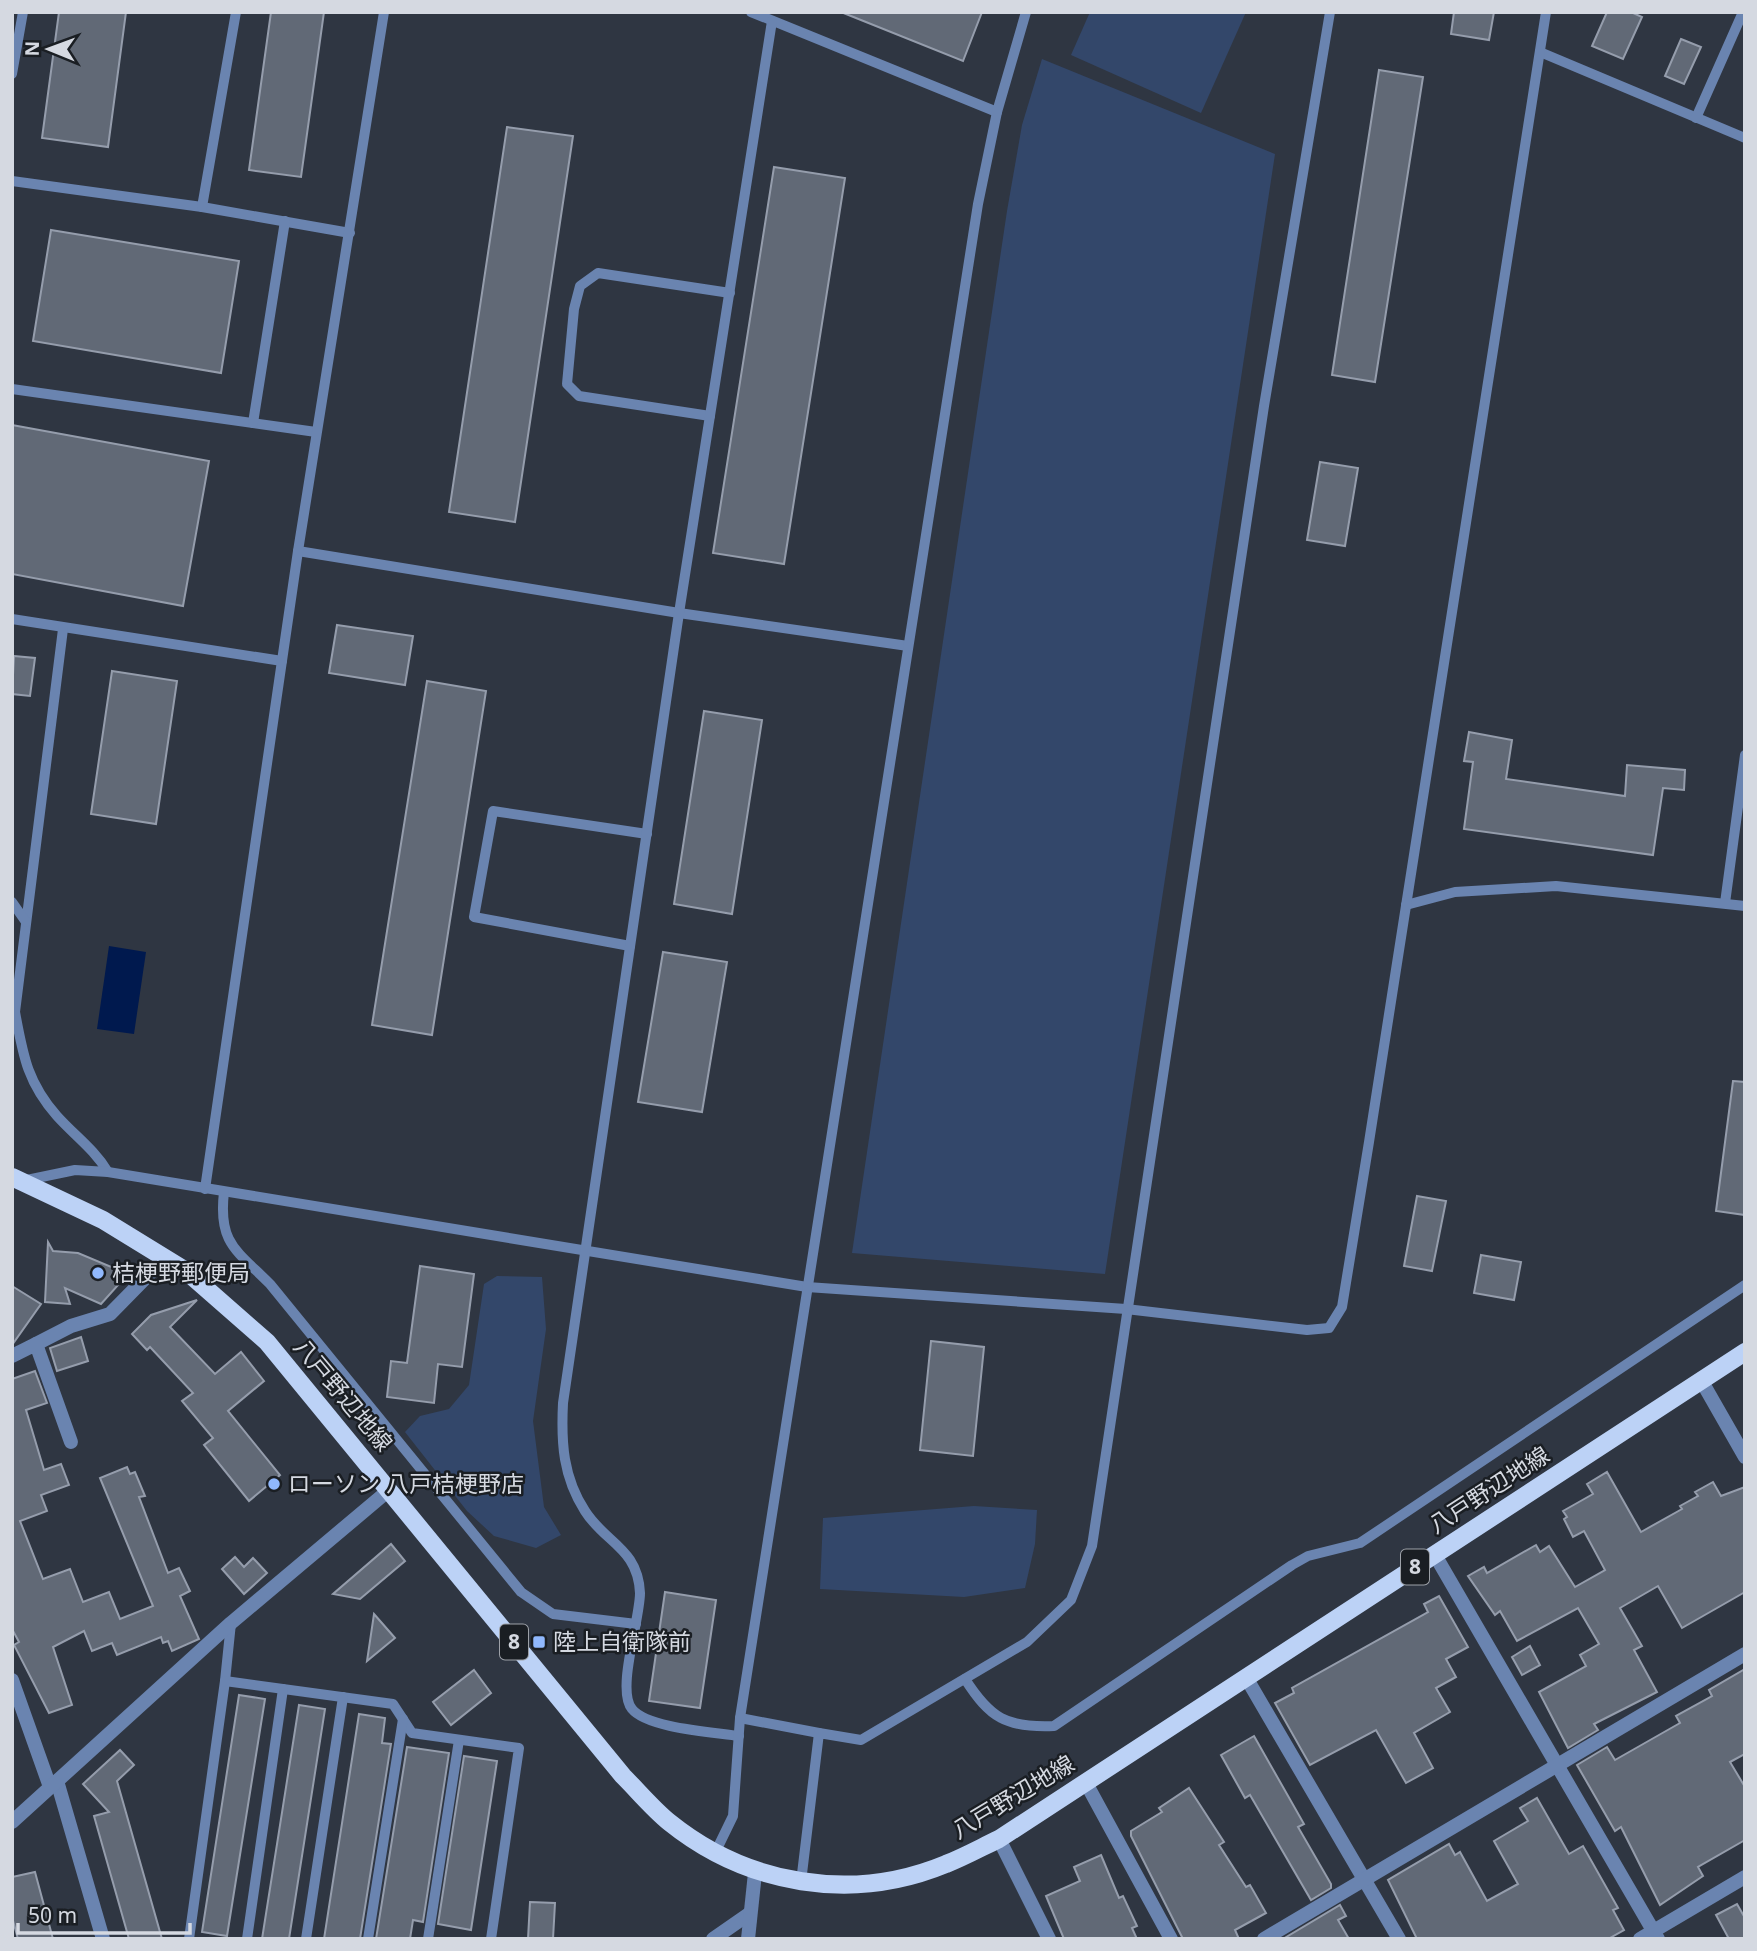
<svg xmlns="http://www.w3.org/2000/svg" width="1757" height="1951" viewBox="0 0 1757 1951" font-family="'Noto Sans','Noto Sans JP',sans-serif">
	<rect width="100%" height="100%" fill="#2f3642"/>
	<g fill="#33476a">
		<polygon points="1090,12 1246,12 1201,113 1071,55"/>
		<polygon points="1042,59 1275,154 1105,1274 852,1253 1007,211 1022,125"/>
		<polygon points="497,1276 542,1277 546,1329 533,1421 544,1507 561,1535 536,1548 494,1536 467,1511 405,1432 420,1416 449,1409 469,1385 484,1284"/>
		<polygon points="974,1506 1037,1510 1035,1544 1025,1588 964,1597 820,1589 823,1518"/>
	</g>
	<polygon fill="#00194e" points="109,946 146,952 134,1034 97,1029"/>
	<g fill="#616976" stroke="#959dac" stroke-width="2">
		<polygon points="59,12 126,12 108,147 42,138"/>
		<polygon points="271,12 324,12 301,177 249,170"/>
		<polygon points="841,12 982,12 963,61"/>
		<polygon points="1454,12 1494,12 1489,40 1451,34"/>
		<polygon points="1607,12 1631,12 1642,17 1623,59 1592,46"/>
		<polygon points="1681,39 1701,47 1684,84 1665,76"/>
		<polygon points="1379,70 1423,77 1375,382 1332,375"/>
		<polygon points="507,127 573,136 515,522 449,512"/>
		<polygon points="774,167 845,178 784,564 713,553"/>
		<polygon points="51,230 239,261 221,373 33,341"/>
		<polygon points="12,425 209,461 183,606 12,574"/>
		<polygon points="1320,462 1358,468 1345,546 1307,540"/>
		<polygon points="337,625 413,636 405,685 329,673"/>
		<polygon points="14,656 35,658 30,696 12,694"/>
		<polygon points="112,671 177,681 156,824 91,814"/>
		<polygon points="427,681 486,691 432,1035 372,1025"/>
		<polygon points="704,711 762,720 732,914 674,904"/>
		<polygon points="1469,732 1512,740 1506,779 1625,796 1627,765 1685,770 1684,790 1663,788 1653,855 1464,829 1473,762 1464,761"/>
		<polygon points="663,952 727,962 702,1112 638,1102"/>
		<polygon points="1733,1081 1745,1082 1745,1215 1716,1211"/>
		<polygon points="1417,1196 1446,1201 1432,1271 1404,1266"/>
		<polygon points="48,1242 53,1251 78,1253 128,1274 101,1304 65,1288 70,1304 45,1302"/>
		<polygon points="1481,1255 1521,1262 1514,1300 1474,1293"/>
		<polygon points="420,1266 474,1274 462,1367 438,1364 434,1403 387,1397 391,1361 407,1363"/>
		<polygon points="12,1286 41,1304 12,1345"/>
		<polygon points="197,1300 170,1327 215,1374 241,1352 264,1381 228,1411 280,1475 249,1501 204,1445 213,1438 182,1401 193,1393 150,1347 147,1350 132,1334 151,1315"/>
		<polygon points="81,1337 88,1361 57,1371 50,1348"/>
		<polygon points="931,1341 984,1347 973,1456 920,1450"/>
		<polygon points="35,1371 47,1403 26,1410 44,1470 61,1464 69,1485 41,1495 47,1511 20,1521 43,1579 70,1569 83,1602 109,1592 120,1619 153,1606 100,1478 127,1467 130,1474 135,1472 145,1496 139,1497 168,1573 179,1568 190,1591 180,1596 199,1639 172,1651 168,1641 163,1643 161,1637 117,1655 112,1643 92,1651 84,1631 53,1647 72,1705 49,1713 14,1645 19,1642 12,1629 12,1379"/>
		<polygon points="1607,1472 1641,1532 1682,1509 1680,1506 1698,1496 1695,1492 1713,1482 1721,1496 1745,1487 1745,1592 1682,1628 1658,1586 1620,1608 1642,1646 1634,1650 1657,1692 1594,1724 1598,1730 1568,1748 1539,1692 1586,1666 1580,1655 1599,1644 1578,1608 1517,1641 1500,1611 1495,1615 1468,1576 1484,1567 1487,1573 1536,1545 1540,1552 1549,1546 1575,1587 1605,1570 1584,1531 1573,1537 1564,1519 1567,1517 1563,1511 1593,1494 1587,1484"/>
		<polygon points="391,1544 405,1561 360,1599 333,1594"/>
		<polygon points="235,1557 244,1567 253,1558 267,1573 244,1594 222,1569"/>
		<polygon points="665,1592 716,1600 700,1708 649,1701"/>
		<polygon points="1439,1596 1468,1647 1446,1659 1456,1677 1436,1688 1450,1712 1414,1733 1433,1768 1406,1783 1376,1730 1310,1765 1275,1703 1294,1693 1292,1688 1428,1612 1424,1604"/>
		<polygon points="374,1614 395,1638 367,1661"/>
		<polygon points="1530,1646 1540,1665 1522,1675 1512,1657"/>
		<polygon points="1745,1669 1745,1754 1730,1762 1745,1787 1745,1840 1698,1867 1703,1876 1660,1905 1621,1827 1615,1831 1577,1765 1607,1747 1615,1760 1680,1723 1676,1716 1712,1696 1709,1690"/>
		<polygon points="474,1670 491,1693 451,1725 433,1702"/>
		<polygon points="239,1695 265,1699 227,1936 202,1932"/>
		<polygon points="299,1705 325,1709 289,1939 262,1939"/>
		<polygon points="359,1714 385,1718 382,1743 391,1744 360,1939 324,1939"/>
		<polygon points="1254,1736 1304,1824 1298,1827 1331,1884 1331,1888 1311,1900 1250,1795 1245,1798 1221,1755"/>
		<polygon points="407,1747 449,1753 423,1922 413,1920 410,1939 376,1939"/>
		<polygon points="120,1750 134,1765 117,1781 162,1939 129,1939 94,1816 109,1812 83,1784"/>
		<polygon points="464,1756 497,1761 471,1930 438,1924"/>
		<polygon points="1189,1788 1224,1842 1219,1845 1246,1887 1250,1885 1266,1913 1235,1930 1239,1939 1183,1939 1131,1836 1131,1831 1162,1812 1159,1808"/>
		<polygon points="1537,1798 1569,1854 1583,1846 1618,1908 1613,1910 1624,1930 1608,1939 1417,1939 1388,1880 1449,1844 1455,1855 1460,1852 1487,1901 1518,1884 1494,1841 1528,1821 1520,1808"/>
		<polygon points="1101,1855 1119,1898 1123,1896 1137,1926 1132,1928 1137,1939 1064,1939 1046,1896 1080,1881 1074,1867"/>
		<polygon points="35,1872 53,1939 18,1939 12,1917 12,1877"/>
		<polygon points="530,1902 555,1903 553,1939 528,1939"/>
		<polygon points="1737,1904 1745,1918 1745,1939 1729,1939 1716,1915"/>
		<polygon points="1340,1905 1346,1916 1338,1920 1349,1939 1283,1939"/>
	</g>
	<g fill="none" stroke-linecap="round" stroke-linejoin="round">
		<g stroke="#6a84b0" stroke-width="10">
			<polyline points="751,12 997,112"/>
			<polyline points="1540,52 1745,138"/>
			<polyline points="12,74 23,12"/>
			<polyline points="1696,118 1743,12"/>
			<polyline points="12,181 202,207 350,233"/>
			<polyline points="202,207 236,12"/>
			<polyline points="12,389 316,432"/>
			<polyline points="710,416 579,396 567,384 574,309 580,286 598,273 730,293"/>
			<polyline points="253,423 285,221"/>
			<polyline points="298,551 679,613 908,646"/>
			<polyline points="12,619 282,661"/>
			<path d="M63 629 15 1012C23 1055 27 1082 57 1116 75 1136 94 1149 108 1172"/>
			<polyline points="12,902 26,922"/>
			<polyline points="1725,903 1745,755"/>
			<polyline points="1406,905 1455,892 1556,886 1745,906"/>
			<polyline points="630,946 474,917 493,811 647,834"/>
			<polyline points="22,1181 75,1170 108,1172 807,1287 1126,1309 1307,1330 1329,1328 1342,1307 1369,1142 1546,12"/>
			<polyline points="205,1189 298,551 384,12"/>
			<path d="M224 1192C218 1243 236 1250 270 1284L521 1592 553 1614 636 1624"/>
			<path d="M965 1679C990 1718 1006 1728 1054 1726L1292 1565 1308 1556 1360 1543 1745 1285"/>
			<polyline points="225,1681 231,1623"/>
			<polyline points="740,1718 819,1733"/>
			<path d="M739 1736C713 1732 647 1728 632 1709 616 1690 640 1620 640 1593 638 1548 605 1543 585 1511 563 1477 561 1443 563 1403L679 613 772 21"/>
			<polyline points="715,1853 733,1816 740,1718 978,204 997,112 1026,12"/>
			<polyline points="801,1882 819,1733 861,1740 1027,1642 1071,1600 1092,1546 1264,406 1330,12"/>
			<polyline points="189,1939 225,1681 393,1704 412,1733 519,1748 491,1939"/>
			<polyline points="247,1939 283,1689"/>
			<polyline points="306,1939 343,1697"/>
			<polyline points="368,1939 403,1719"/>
			<polyline points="428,1939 459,1740"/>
		</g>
		<g stroke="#6a84b0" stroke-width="14">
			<polyline points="36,1344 71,1326 110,1314 165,1258"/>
			<polyline points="12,1356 36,1344 71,1442"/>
			<polyline points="1701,1380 1745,1457"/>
			<polyline points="1435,1555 1658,1939"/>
			<polyline points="1247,1679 1399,1939"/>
			<polyline points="12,1680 50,1787"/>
			<polyline points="57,1781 103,1939"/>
			<polyline points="1086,1783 1171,1939"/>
			<polyline points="12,1822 231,1623 389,1490"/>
			<polyline points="999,1839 1049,1939"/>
			<polyline points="713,1939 749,1914"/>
			<polyline points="748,1939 755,1873"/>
			<polyline points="1264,1939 1745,1654"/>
			<polyline points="1640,1939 1745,1877"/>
		</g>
		<path stroke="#bcd2f6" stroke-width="18" d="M12 1177 103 1220 186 1271 267 1342 623 1776C638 1791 653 1809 669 1822 747 1885 852 1903 946 1864 964 1857 982 1847 999 1839L1745 1352"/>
	</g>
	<g fill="#90b8fd" stroke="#1a1e23" stroke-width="2.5">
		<circle cx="98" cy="1273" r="7"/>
		<circle cx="274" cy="1484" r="7"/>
		<rect x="532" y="1635" width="14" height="14" rx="3.5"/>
	</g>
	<g text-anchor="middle" stroke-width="5" stroke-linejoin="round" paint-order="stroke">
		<g fill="#1a1e23" stroke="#9da1a8" stroke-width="2">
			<rect x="1401" y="1549.5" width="28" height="35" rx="5"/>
			<rect x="500" y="1624.5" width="28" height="35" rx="5"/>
		</g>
		<g font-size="21" font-weight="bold" fill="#d5d9e1">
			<text x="1415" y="1574">8</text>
			<text x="514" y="1649">8</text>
		</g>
		<g font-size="23" fill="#d5d9e1" stroke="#1a1e23" text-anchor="start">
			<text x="112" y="1281">桔梗野郵便局</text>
			<text x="288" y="1492">ローソン 八戸桔梗野店</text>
			<text x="553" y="1650">陸上自衛隊前</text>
		</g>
		<g font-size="23" fill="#d5d9e1" stroke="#1a1e23">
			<text transform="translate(343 1395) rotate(50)" y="8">八戸野辺地線</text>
			<text transform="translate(1489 1490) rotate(-33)" y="8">八戸野辺地線</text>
			<text transform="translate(1013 1797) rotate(-31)" y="8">八戸野辺地線</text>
		</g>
	</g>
	<rect width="1757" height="1951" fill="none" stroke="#d5d9e1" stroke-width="28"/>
	<g transform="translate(49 49) rotate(271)" stroke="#1a1e23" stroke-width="5" paint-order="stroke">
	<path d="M0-5L12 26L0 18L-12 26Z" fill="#d5d9e1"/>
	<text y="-10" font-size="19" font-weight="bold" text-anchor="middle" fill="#d5d9e1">N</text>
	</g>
	<path d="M18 1923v10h172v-10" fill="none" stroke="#d5d9e1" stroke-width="3.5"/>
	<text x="28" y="1923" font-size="21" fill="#d5d9e1" stroke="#1a1e23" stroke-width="5" paint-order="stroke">50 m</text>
</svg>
